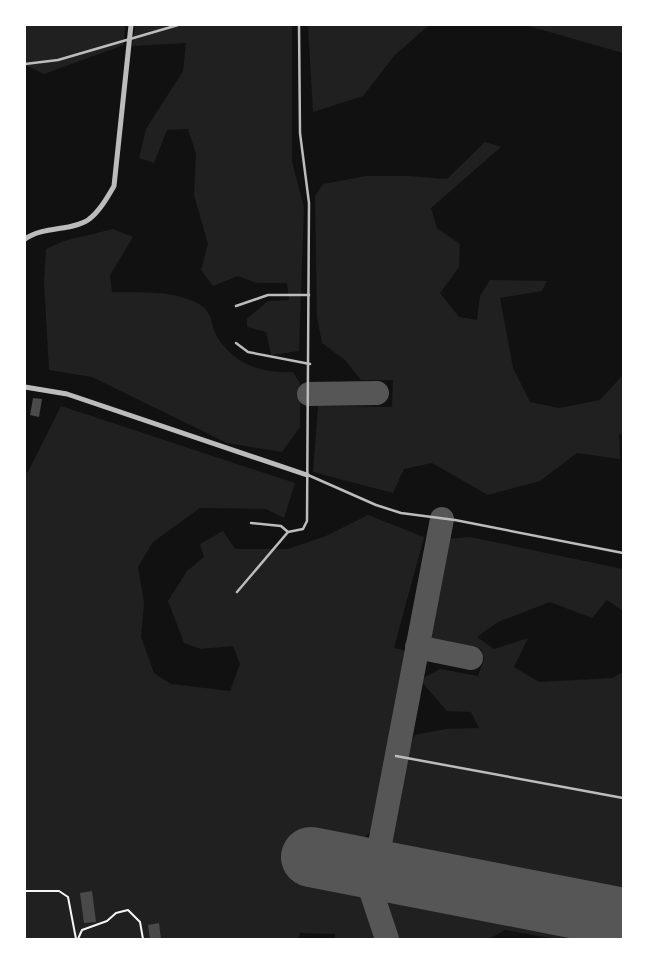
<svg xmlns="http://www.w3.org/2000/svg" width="648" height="964" viewBox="0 0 648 964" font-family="'Golos Text',sans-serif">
	<rect width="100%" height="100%" fill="#111"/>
	<g fill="#202020">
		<polygon points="25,25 125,25 124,45 44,74 25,65"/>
		<polygon points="135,25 292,25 292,162 304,207 299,351 271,355 266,332 247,327 247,319 268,301 289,300 287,283 257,283 238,276 213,286 201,270 208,244 194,195 196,154 188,129 167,130 154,163 139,158 146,129 183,71 186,43 132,46"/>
		<polygon points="308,25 429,25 394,56 363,96 313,112"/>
		<polygon points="525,25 623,25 623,53"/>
		<polygon points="485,142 501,147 431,208 437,228 460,244 459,267 440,293 459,317 477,320 480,296 490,280 547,281 542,291 500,298 513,368 530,402 559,408 600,400 623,375 623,435 619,434 620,459 577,453 540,481 488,495 432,463 404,469 393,493 313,472 318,406 392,407 393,380 361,380 345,360 322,343 317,317 315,196 323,184 366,176 408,176 447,179"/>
		<path d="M113 229 133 237 110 275 112 292C139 293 170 290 195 302 215 311 209 325 219 340 237 365 263 374 293 372L300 383V427L282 452 227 443 92 377 49 370 44 282 46 249 64 241Z"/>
		<polygon points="61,406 295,483 284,518 266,509 200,508 153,542 138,567 144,603 141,637 154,673 171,684 230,691 240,664 233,646 201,649 184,643 168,601 187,571 204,557 200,544 223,531 235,549 288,549 326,536 368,515 424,537 394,648 406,651 372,831 357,843 311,836 304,877 364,889 382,939 335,939 335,934 300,933 299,939 25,939 25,473 28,472"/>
		<polygon points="470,537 623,569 623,611 607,600 592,618 550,602 498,622 477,637 494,649 528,638 514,667 539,682 612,678 623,672 623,897 404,854 390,839 403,781 398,766 415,735 445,729 479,728 471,712 447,711 420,680 440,669 478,676 484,659 481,649 465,646 446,649 430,642 433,629 428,622 436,561 447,539"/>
		<polygon points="387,894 617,939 555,939 505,930 489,939 395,939 384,905"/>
	</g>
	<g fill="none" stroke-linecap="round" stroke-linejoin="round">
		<g stroke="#565656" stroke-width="24">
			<polyline points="309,394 377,393"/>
			<polyline points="417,647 471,658"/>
			<polyline points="387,939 371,891 442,519"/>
		</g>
		<polyline stroke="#565656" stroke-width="60" points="311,857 623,918"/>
	</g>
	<g fill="#4a4a4a">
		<polygon points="33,398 42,399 39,417 30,415"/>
		<polygon points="92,891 96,922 84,923 80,893"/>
		<polygon points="159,923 161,939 150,939 148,925"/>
	</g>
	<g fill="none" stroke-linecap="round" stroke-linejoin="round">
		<g stroke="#f5f5f5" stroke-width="2">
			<polyline points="25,891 59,891 68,897 76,939"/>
			<polyline points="78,939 82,930 107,921 116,913 128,910 140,922 143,939"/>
		</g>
		<g stroke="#bcbcbc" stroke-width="2.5">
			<polyline points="25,64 58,60 178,25"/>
			<polyline points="236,306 268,295 309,295"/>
			<polyline points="236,343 248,352 310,364"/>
			<polyline points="308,475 376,505 401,513 455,520 623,553"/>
			<polyline points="251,523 281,526 288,532"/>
			<polyline points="237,592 288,532 303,529 307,521 309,203 300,133 299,25"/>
			<polyline points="396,756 623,798"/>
		</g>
		<g stroke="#bcbcbc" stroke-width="5">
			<path d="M25 239C43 226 72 231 88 220 99 212 107 198 114 186L131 25"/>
			<polyline points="25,387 67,394 307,475"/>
		</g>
	</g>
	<rect width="648" height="964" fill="none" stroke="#ffffff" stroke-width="52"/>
</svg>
